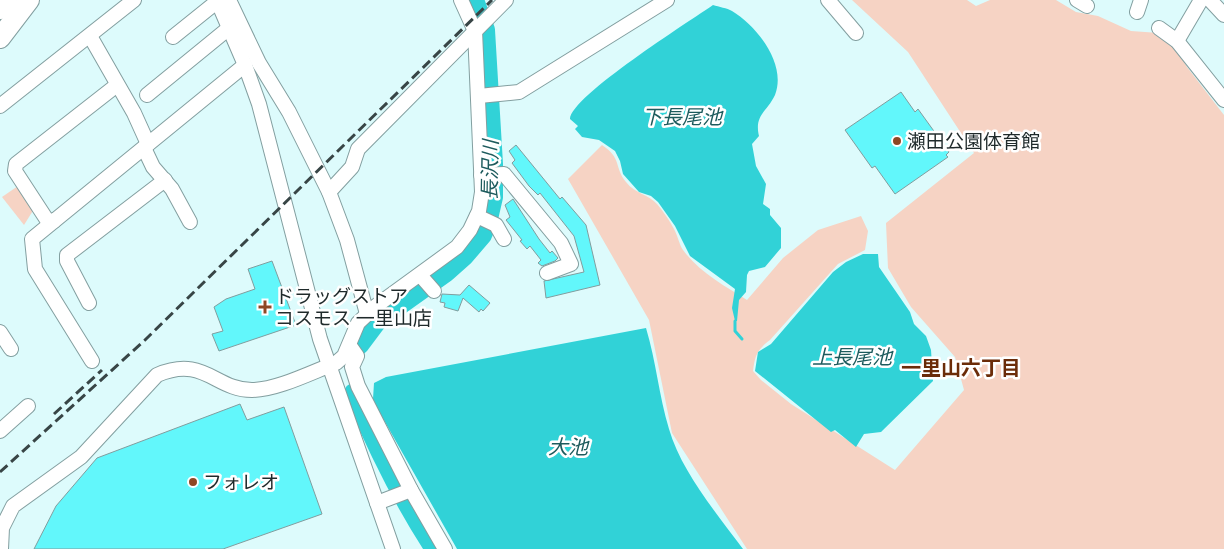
<svg xmlns="http://www.w3.org/2000/svg" width="1224" height="549" viewBox="0 0 1224 549" font-family="Spectral,'Noto Sans JP',serif">
	<rect width="100%" height="100%" fill="#ddfbfc"/>
	<g fill="#f6d3c4">
		<path d="M852 0H967L976 6 990 0H1056L1076 12 1098 16 1131 31 1159 33 1175 46 1187 67 1224 115V549H747L672 433 649 320 568 179 602 145C622 158 614 167 626 182 635 194 648 194 657 204 663 211 670 221 674 229 678 236 679 244 683 250 699 272 725 286 747 300L783 258 818 230 861 216 868 231 865 250 838 264 770 340C757 350 755 355 753 371L761 380 791 404 895 470 964 390 955 357 911 307 888 268 886 223 974 153 908 52Z"/>
		<polygon points="18,186 34,209 24,225 2,197"/>
	</g>
	<g fill="#31d2d7">
		<path d="M713 5C719 7 727 8 732 11 757 26 787 64 775 95 767 112 754 115 759 136L752 144 756 166 766 184 763 204 770 209V215L781 228V248L765 267 749 271 747 275 746 292 739 300 737 321H735L732 308 735 289 690 256 675 226 658 202 651 196 639 192 623 174 620 161 615 151 599 140 582 137 575 129 578 126 570 119C571 96 690 21 713 5Z"/>
		<polygon points="863,254 878,254 879,267 910,312 914,324 926,336 931,350 933,381 881,432 864,434 856,447 835,430 831,432 755,371 758,352 771,344 833,272 846,262"/>
		<path d="M646 328C656 361 659 396 669 429 681 471 717 514 743 549H457L377 408 373 399 374 383 386 377Z"/>
	</g>
	<g fill="none" stroke-linecap="round" stroke-linejoin="round">
		<polyline stroke="#31d2d7" stroke-width="3" points="735,321 735,331 742,339"/>
		<g stroke="#31d2d7" stroke-width="20">
			<polyline points="359,345 377,321 446,272 464,256 482,235 487,223 493,197 493,164 485,30 474,0"/>
			<path d="M354 393C377 447 402 499 435 549"/>
		</g>
	</g>
	<g fill="#62f7fb" stroke="#819d9e">
		<polygon points="901,92 915,112 918,109 949,152 946,155 948,157 895,194 875,166 872,168 845,130"/>
		<polygon points="516,145 560,199 562,197 586,225 600,285 546,298 544,281 584,272 574,236 540,193 538,195 529,186 512,163 515,160 509,151"/>
		<polygon points="513,199 539,239 550,253 552,251 558,258 555,261 542,266 538,263 541,260 530,246 527,249 520,241 522,240 506,220 510,217 505,205"/>
		<polygon points="272,261 296,325 219,351 212,334 223,331 214,307 226,299 255,289 248,269"/>
		<polygon points="469,285 490,303 483,311 481,309 479,312 463,298 458,311 444,307 445,303 440,302 442,294 460,295"/>
		<polygon points="240,404 247,420 284,407 322,514 223,549 34,549 56,506 97,458"/>
	</g>
	<g fill="none" stroke-linecap="round" stroke-linejoin="round">
		<g stroke="#839fa0" stroke-width="16">
			<g id="minor">
				<polyline points="217,0 245,65 259,104 320,339 393,549"/>
				<polyline points="229,0 259,63 289,112 329,192 347,240 367,314"/>
				<polyline points="828,0 856,33"/>
				<polyline points="1077,0 1087,6"/>
				<polyline points="1210,0 1224,15"/>
				<polyline points="1137,12 1141,0"/>
				<polyline points="1159,28 1177,41 1224,100"/>
				<polyline points="90,36 134,113 148,144"/>
				<polyline points="173,37 219,0"/>
				<polyline points="1177,41 1201,0"/>
				<polyline points="117,85 16,164 15,171 47,220 54,221 245,65"/>
				<polyline points="147,95 229,28"/>
				<polyline points="479,96 519,92 667,0"/>
				<polyline points="0,106 134,0"/>
				<polyline points="144,148 153,167 172,189 190,222"/>
				<polyline points="481,175 504,174 561,243 571,264 547,273"/>
				<polyline points="329,192 352,167 358,149 506,0"/>
				<polyline points="477,216 496,225 504,239"/>
				<polyline points="54,221 32,239 35,269 92,361"/>
				<polyline points="420,275 434,291"/>
				<polyline points="89,303 67,261 67,255 165,180"/>
				<polyline points="0,332 11,349"/>
				<polyline points="350,346 357,356 352,367 358,386 411,490 445,549"/>
				<polyline points="0,431 28,406"/>
				<polyline points="377,503 411,490"/>
				<path d="M1 549 2 528 13 506 81 457 157 375C204 355 215 390 252 390 277 390 312 372 336 363L344 356 358 323 376 306 457 247 470 230 479 211 482 192 475 31 461 0"/>
			</g>
		</g>
		<g stroke="#839fa0" stroke-width="22">
			<g id="highway">
				<polyline points="0,9 7,0"/>
				<polyline points="0,38 29,0"/>
			</g>
		</g>
		<use href="#minor" stroke="#fff" stroke-width="14"/>
		<use href="#highway" stroke="#fff" stroke-width="20"/>
		<g stroke="#384546" stroke-width="3" stroke-dasharray="10 5" stroke-linecap="butt">
			<polyline points="54,414 102,370"/>
			<polyline points="0,472 145,340 492,0"/>
		</g>
	</g>
	<g fill="#8e4724" stroke="#fff" stroke-width="2">
		<circle cx="897" cy="141" r="5"/>
		<path d="M262.5 299.5h5v5h5v5h-5v5h-5v-5h-5v-5h5z"/>
		<circle cx="193" cy="482" r="5"/>
	</g>
	<g text-anchor="middle" stroke-width="5" stroke-linejoin="round" paint-order="stroke">
		<g font-size="19" fill="#1f2a2b" stroke="#fff" text-anchor="start">
			<text x="907" y="148">瀬田公園体育館</text>
			<text x="275" y="303">ドラッグストア<tspan x="275" dy="22">コスモス 一里山店</tspan></text>
			<text x="203" y="489">フォレオ</text>
		</g>
		<g font-size="20" font-style="italic" fill="#1d5b5d" stroke="#fff">
			<text x="682" y="124">下長尾池</text>
			<text transform="translate(490 170) rotate(-89)" y="7">長沢川</text>
			<text x="852" y="364">上長尾池</text>
			<text x="568" y="454">大池</text>
		</g>
		<g font-size="20" font-weight="bold" fill="#6b2c09" stroke="#fff">
			<text x="961" y="375">一里山六丁目</text>
		</g>
	</g>
</svg>
